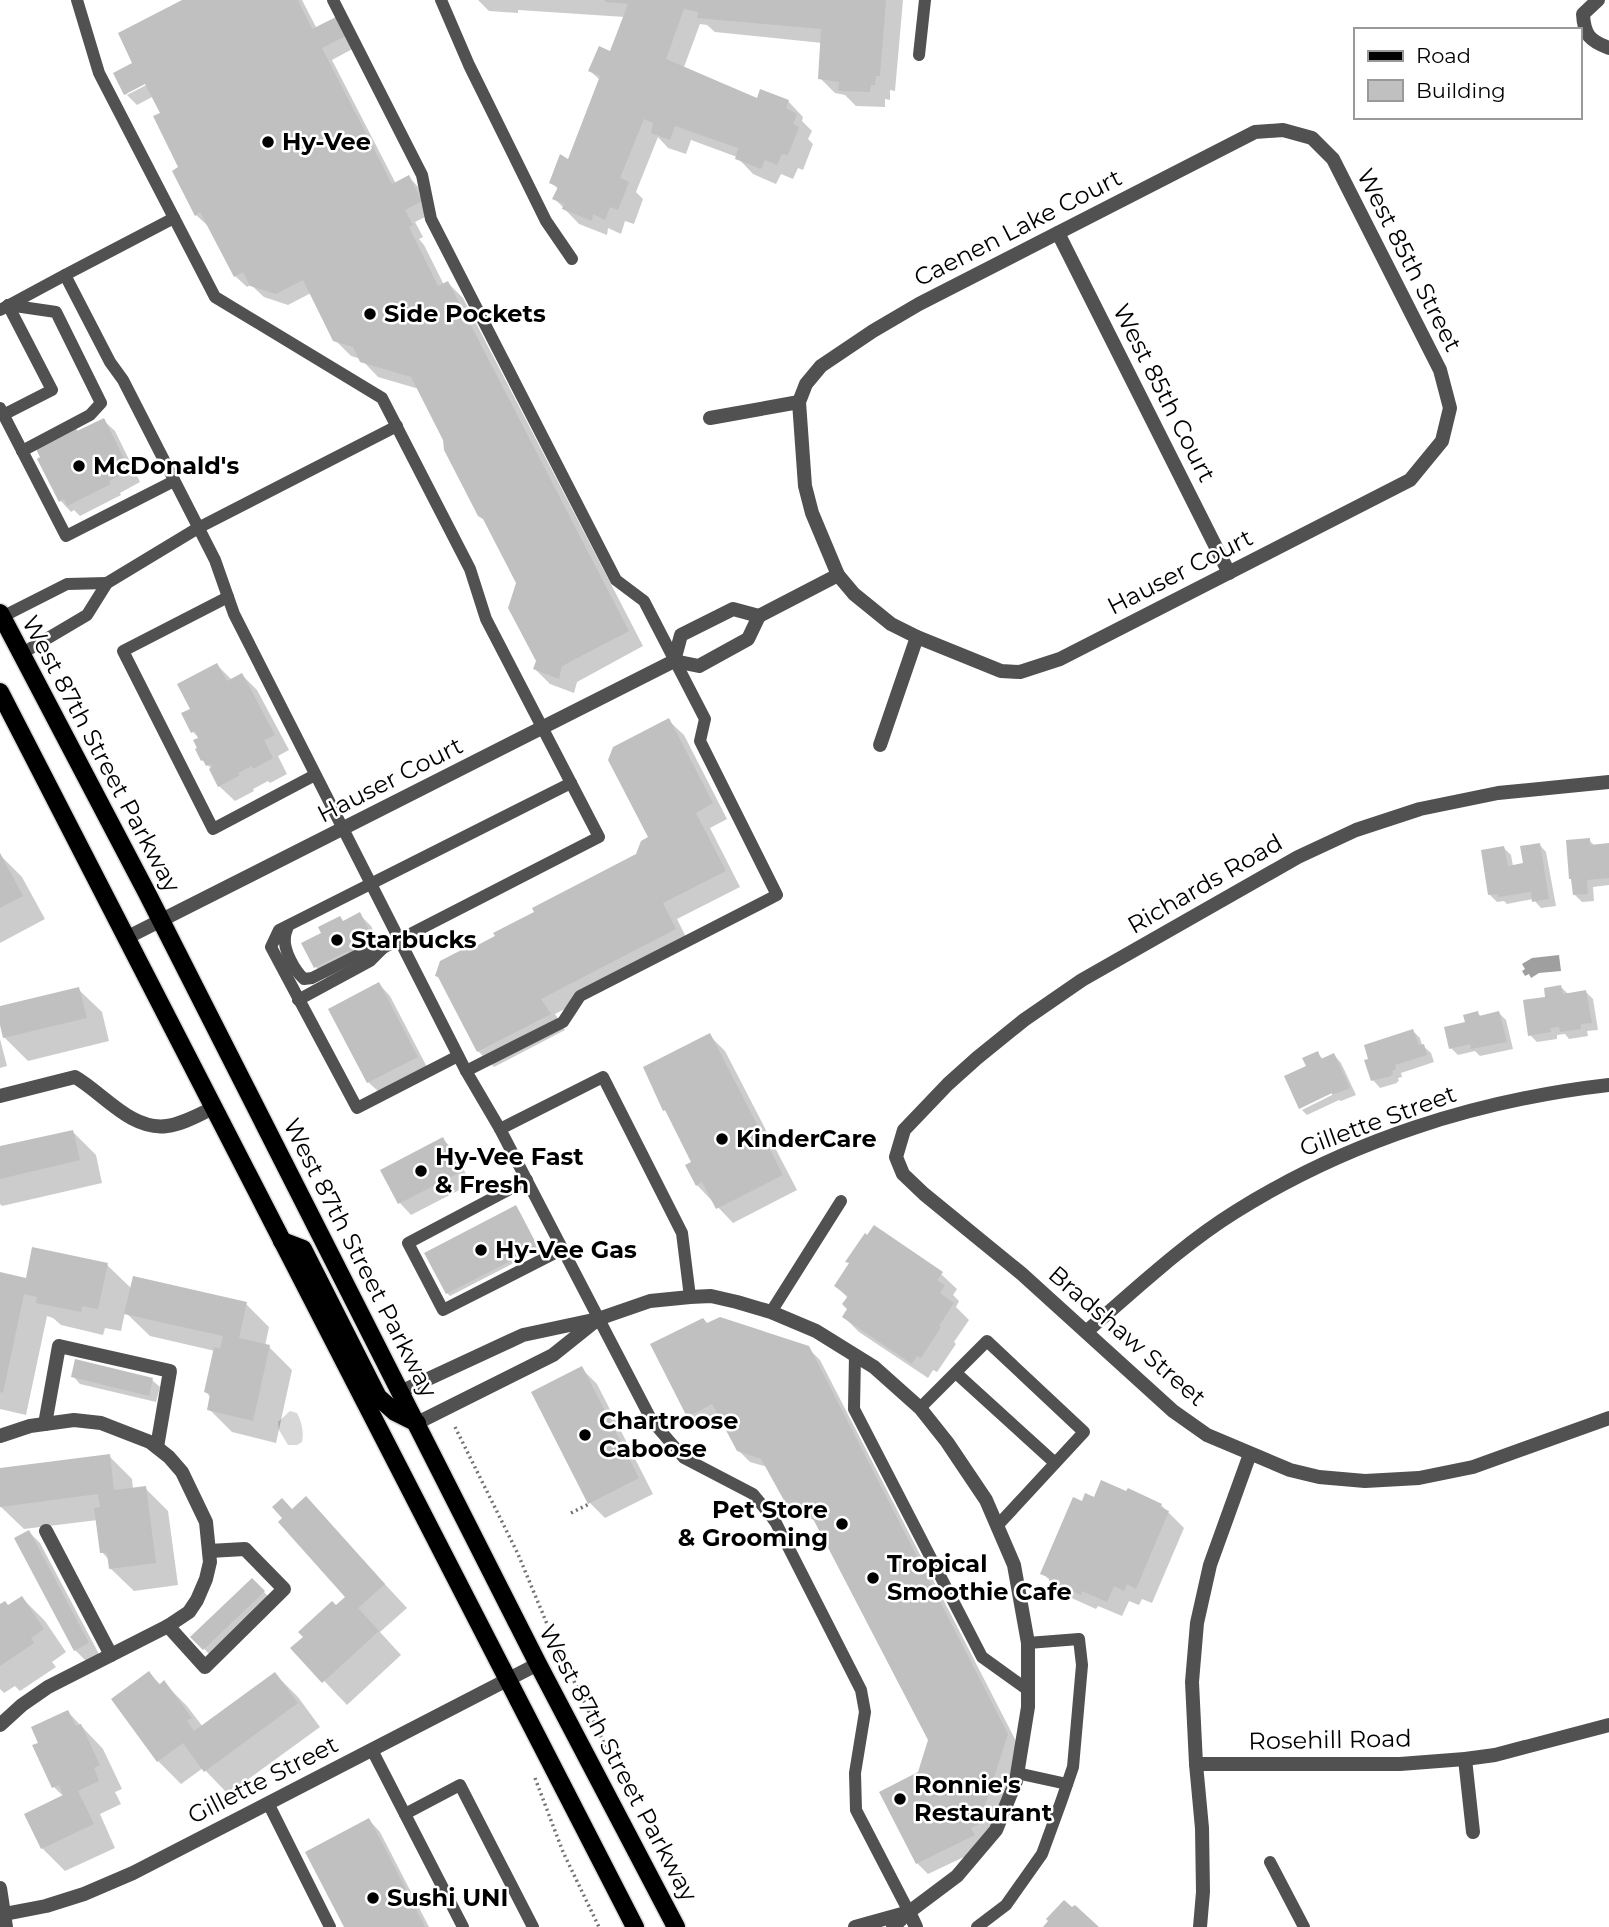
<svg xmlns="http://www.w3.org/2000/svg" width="1609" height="1927" viewBox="0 0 1609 1927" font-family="Montserrat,sans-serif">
	<rect width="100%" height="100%" fill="#fff"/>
	<path fill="#d8d8d8" d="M290 1411 297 1413C302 1423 304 1432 302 1442L297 1445H288L279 1430 278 1422Z"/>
	<polygon fill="#9f9f9f" points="1559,955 1561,971 1539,973 1531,978 1529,974 1525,976 1522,971 1525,969 1522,964 1532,958"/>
	<g fill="#0003" fill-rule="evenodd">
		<path d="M185 0H302L317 29 338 18 358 46 332 60 396 184 409 177 420 189 433 213 415 222 423 237 419 239 424 245 444 285 448 283 463 298 643 646 577 682 574 693 550 684 535 669 538 661 517 583 419 389 378 377 361 359 351 356 335 340 311 293 288 305 264 297 251 285 247 287 235 276 208 226 196 215 163 114 154 96 137 105 126 94 135 64ZM152 78 154 81 127 95V91Z"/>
		<polygon points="478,0 903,0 895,91 890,90 890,100 885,99 885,107 856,106 845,95 835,93 820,78 822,43 715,32 707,25 700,24 684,67 758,100 788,101 803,117 802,121 812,131 808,139 813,144 803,170 798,168 793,179 781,174 776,184 753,174 737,157 691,140 686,154 668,148 658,137 636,192 643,199 634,224 625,221 621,234 608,228 607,235 579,224 554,198 559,190 551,182 569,161 600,80 590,71 611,54 625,17 518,10 518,13 489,11"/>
		<polygon points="103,420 115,431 140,482 120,493 121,495 80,516 74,510 71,512 60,500 74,426 79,432"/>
		<polygon points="217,665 232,680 242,675 257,690 289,750 278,756 287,774 270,783 268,781 253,789 254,791 235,801 219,786 212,769 202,760 200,739 193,732 192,710"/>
		<polygon points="668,720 684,735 727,819 710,828 740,887 677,919 690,945 555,1014 565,1030 494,1067 478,1051 474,948 637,856 650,838"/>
		<polygon points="1589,840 1595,846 1609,845 1609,885 1593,887 1594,901 1582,902 1574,894"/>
		<polygon points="1539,844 1546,852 1556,906 1541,908 1533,899 1507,904 1504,901 1497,902 1490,895 1504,848 1511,855 1513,866 1525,864"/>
		<polygon points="0,855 22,877 45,919 0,943"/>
		<polygon points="360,915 371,926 383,950 327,979 316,967 303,943"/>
		<polygon points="379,984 390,996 428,1069 380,1093 368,1082"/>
		<polygon points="1561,987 1569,995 1586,992 1593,999 1598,1030 1587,1031 1588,1036 1569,1039 1565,1034 1557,1035 1557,1039 1537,1042 1530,1035 1548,998"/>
		<polygon points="78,989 102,1012 109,1041 28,1061 5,1038 0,1018 0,1008"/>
		<polygon points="1478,1013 1481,1017 1499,1013 1506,1020 1513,1049 1480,1056 1475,1051 1458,1055 1451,1048 1467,1023"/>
		<polygon points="1413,1031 1420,1038 1422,1045 1431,1053 1434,1062 1401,1073 1402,1077 1398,1078 1399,1081 1397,1082 1397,1083 1380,1088 1373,1080"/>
		<polygon points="709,1035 725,1051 797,1190 733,1223 697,1185 694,1163 669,1114 665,1110"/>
		<polygon points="0,1039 7,1066 0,1068"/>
		<polygon points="1317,1053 1324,1060 1334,1055 1341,1063 1356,1095 1341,1101 1339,1100 1307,1115 1302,1110 1340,1091 1339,1088 1301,1106 1301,1109 1286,1077 1308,1067"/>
		<polygon points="73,1132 96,1155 102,1183 2,1206 0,1204 0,1148"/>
		<polygon points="443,1139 454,1151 471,1184 411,1215 400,1203 382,1170"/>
		<polygon points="519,1211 539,1250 450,1296 447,1293"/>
		<polygon points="107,1265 132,1289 246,1304 269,1327 265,1346 269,1347 292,1370 276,1443 232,1432 209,1409 211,1398 206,1392 215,1351 150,1336 125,1312 121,1331 105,1328 103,1335 61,1325 53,1318 47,1316 26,1415 0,1409 0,1274 27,1280"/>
		<polygon points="941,1274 957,1289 953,1295 959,1301 956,1307 969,1320 954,1342 956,1344 937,1372 933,1370 928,1378 859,1332 844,1317 849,1309 848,1298 836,1286"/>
		<polygon points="708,1325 808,1348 820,1360 1019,1747 990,1835 985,1847 928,1874 917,1863 920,1773 929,1740 817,1521 799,1515 787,1503 768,1467 750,1462 738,1450 721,1416 699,1427 688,1416"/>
		<polygon points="581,1368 597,1384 653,1494 605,1518 590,1503"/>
		<polygon points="73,1376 152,1380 160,1387 156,1402 80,1384"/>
		<polygon points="109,1456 132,1479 133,1489 145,1488 168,1511 178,1585 134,1591 110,1568 109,1560 102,1552 98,1520 24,1529 0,1506 0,1470"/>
		<polygon points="306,1499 407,1608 380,1632 401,1655 347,1705 293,1648 348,1597 293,1511"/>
		<polygon points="1095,1499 1161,1505 1184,1528 1152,1603 1142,1599 1139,1605 1129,1601 1122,1616 1098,1606 1096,1609 1067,1596 1042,1573 1083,1503"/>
		<polygon points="29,1532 40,1543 99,1654 86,1661 75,1650"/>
		<polygon points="252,1580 271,1599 211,1656 193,1637"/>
		<polygon points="22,1598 45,1621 66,1652 52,1662 56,1667 20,1691 15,1686 4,1693 0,1689 0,1606 9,1607"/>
		<polygon points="149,1673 161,1685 164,1683 187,1706 203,1727 275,1674 298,1697 320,1727 228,1794 203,1768 181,1784 158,1761"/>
		<polygon points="68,1712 103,1749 122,1789 115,1792 121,1804 100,1814 115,1848 65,1871 42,1848 64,1797 54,1787 40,1743"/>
		<polygon points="369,1820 380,1832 429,1927 346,1927"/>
	</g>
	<g fill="#c0c0c0">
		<polygon points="182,0 298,0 312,29 338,16 348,35 322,48 392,184 409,175 422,201 405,210 413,225 409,227 438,286 448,281 629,631 562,666 559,679 533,669 536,661 508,608 516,583 483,519 478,516 444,450 443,440 411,377 360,362 353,347 333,341 303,280 276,294 250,286 243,272 234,277 200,212 195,216 172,171 178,167 153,116 160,113 145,84 124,95 113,73 132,63 118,33"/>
		<polygon points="605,0 886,0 880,76 876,76 875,85 871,85 870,92 838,91 839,82 818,79 821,29 697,18 698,12 684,9 666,59 757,98 760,89 789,100 786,108 797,114 793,124 799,127 788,155 782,154 777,165 765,160 761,169 735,159 738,148 675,126 670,140 651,133 653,123 644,119 620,178 629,182 618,210 610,207 605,220 593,214 592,221 562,209 564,204 552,199 558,187 549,183 560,154 568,159 600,76 588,71 599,46 610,51 628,4 605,2"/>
		<polygon points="104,418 130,470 109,481 111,484 67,506 64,499 59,502 37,459 40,457 34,445 74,424 77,431"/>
		<polygon points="217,663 227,681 242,673 275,735 264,740 273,758 253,769 252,766 238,773 240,775 218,787 209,769 212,767 211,764 206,766 203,760 201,761 195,749 197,748 193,740 198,738 195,731 191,733 181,713 190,709 177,684"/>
		<polygon points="669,718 713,803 696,813 726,871 663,903 676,929 541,999 551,1014 477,1052 438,977 435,976 440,961 473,944 474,947 495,936 493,933 534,912 532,908 636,854 641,841 648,837 608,760 613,747"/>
		<polygon points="1590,838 1590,845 1609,843 1609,878 1587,880 1588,894 1573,895 1571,879 1569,879 1566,840"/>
		<polygon points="1540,843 1549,899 1532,902 1531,892 1498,897 1498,894 1488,895 1481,850 1504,846 1508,866 1523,863 1520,846"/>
		<polygon points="0,853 23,896 0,908"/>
		<polygon points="360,912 373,938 357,946 359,950 350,954 348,951 314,968 301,943 321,933 318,927 340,916 343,921"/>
		<polygon points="379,982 418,1057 367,1083 328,1009"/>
		<polygon points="1561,985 1563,994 1586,990 1592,1023 1581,1024 1581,1029 1560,1032 1559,1027 1550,1028 1551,1032 1528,1036 1523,1000 1545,997 1544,988"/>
		<polygon points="79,987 87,1018 3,1038 0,1025 0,1006"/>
		<polygon points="1478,1011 1479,1016 1499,1011 1507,1042 1471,1049 1470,1044 1449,1049 1444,1027 1465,1022 1463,1015"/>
		<polygon points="1413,1029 1419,1045 1424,1044 1427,1055 1395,1065 1396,1069 1392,1071 1393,1074 1391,1075 1391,1076 1371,1081 1364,1060 1368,1059 1364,1045"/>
		<polygon points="710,1033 783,1175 716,1209 702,1182 696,1186 685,1165 691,1162 665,1110 663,1111 643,1067"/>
		<polygon points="1318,1051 1321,1059 1334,1053 1350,1088 1332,1095 1332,1093 1299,1109 1284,1076 1306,1066 1302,1058"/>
		<polygon points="73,1130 80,1160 0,1179 0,1146"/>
		<polygon points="443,1137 461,1172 398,1204 380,1170"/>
		<polygon points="516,1205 538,1247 446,1294 424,1253"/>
		<polygon points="874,1225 943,1272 937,1280 945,1285 940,1293 954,1303 939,1326 941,1327 921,1358 917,1356 912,1364 842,1317 847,1309 842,1304 848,1296 834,1286 849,1263 845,1262 865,1233 867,1235"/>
		<polygon points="32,1247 108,1263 98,1309 82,1306 81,1312 36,1303 37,1297 24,1294 3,1393 0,1392 0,1272 26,1278"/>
		<polygon points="133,1276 247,1302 239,1338 270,1345 253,1421 207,1410 210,1394 204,1392 214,1347 220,1349 223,1336 124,1314"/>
		<polygon points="720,1317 809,1346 1008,1734 979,1824 971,1828 975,1835 916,1864 879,1792 918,1772 928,1740 810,1513 786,1504 761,1459 737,1451 712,1404 687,1417 650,1344 703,1318 707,1323"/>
		<polygon points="75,1359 153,1378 149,1396 71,1377"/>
		<polygon points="582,1366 639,1478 588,1504 531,1392"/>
		<polygon points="110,1454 114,1490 146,1486 156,1563 109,1569 107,1553 100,1553 94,1508 100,1507 98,1494 0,1507 0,1468"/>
		<polygon points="1101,1480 1126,1491 1128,1488 1162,1504 1160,1507 1169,1511 1136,1589 1127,1584 1124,1591 1114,1586 1107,1602 1082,1591 1081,1595 1049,1581 1050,1578 1040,1574 1073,1497 1082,1501 1085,1493 1094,1497"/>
		<polygon points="306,1496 385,1584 358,1608 379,1631 322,1683 290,1648 303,1637 298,1632 332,1601 336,1605 345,1597 278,1522 282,1518 272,1507 282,1498 292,1509"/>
		<polygon points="29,1530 89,1643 74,1651 14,1538"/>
		<polygon points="252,1578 265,1591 203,1650 190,1637"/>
		<polygon points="22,1596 44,1629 31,1638 34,1643 0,1666 0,1604 5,1601 8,1605"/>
		<polygon points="149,1671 159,1685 164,1680 192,1718 187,1721 194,1731 275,1672 298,1703 204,1772 183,1743 157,1762 111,1699"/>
		<polygon points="68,1710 76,1726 81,1724 100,1765 94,1768 99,1781 78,1791 94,1824 41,1849 24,1814 63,1795 59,1785 52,1788 32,1745 38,1743 31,1727"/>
		<polygon points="369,1818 387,1852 425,1927 344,1927 305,1852"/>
		<polygon points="1064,1900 1072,1907 1075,1905 1099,1927 1043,1927 1048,1921 1046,1919"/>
	</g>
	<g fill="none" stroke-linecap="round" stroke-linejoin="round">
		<g stroke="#dbdbdb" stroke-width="21">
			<g id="primary">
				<polyline points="0,613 147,893 538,1664 676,1927"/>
				<polyline points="0,692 635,1927"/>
				<polyline points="282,1241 303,1249 378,1397 395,1412 417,1423"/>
			</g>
		</g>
		<g stroke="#737373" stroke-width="3.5" stroke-dasharray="2 3.5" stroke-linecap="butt">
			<polyline points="455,1427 518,1554 552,1636 608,1751"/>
			<polyline points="571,1513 589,1504"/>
			<polyline points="535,1778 563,1852 599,1927"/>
		</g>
		<g stroke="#515151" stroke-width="12">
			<polyline points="77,0 99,73 215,297 382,398 470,569 486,619 599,837 383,948 370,961 298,1000"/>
			<polyline points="333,0 422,175 431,219 616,580 644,601 705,719 700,741 777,895 580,996 563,1022 466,1071"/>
			<polyline points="441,0 469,65 546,221 572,259"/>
			<polyline points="919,55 925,0"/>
			<polyline points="174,218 65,275 110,362 123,380 215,560 234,614 466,1071 500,1129 652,1421 684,1458 753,1494 771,1516 776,1523 861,1690 865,1712 855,1773 856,1810 909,1912"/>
			<polyline points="8,305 56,312 101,403 90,415 22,451"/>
			<polyline points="0,310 65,275"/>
			<polyline points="0,408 66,536 174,481"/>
			<polyline points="3,415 52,390 8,305"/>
			<polyline points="228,597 123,651 213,829 315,775"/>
			<polyline points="2,617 67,584 107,583"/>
			<polyline points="21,654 87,615 107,583 198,528 397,426"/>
			<path d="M288 926C287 930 285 933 285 937 283 950 295 971 304 979L312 978 370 949 383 948"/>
			<polyline points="458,1056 357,1108 271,947 279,930 571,783"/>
			<polyline points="500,1129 603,1077 682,1233 690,1297"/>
			<polyline points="527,1180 408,1243 443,1310 563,1249"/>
			<polyline points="771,1312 841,1201"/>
			<polyline points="855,1355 854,1409 982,1657 1028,1690"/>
			<polyline points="956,1373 1055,1463"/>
			<polyline points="920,1408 987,1341 1084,1432 997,1526"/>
			<polyline points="372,1750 463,1927"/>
			<polyline points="1017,1773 1067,1784"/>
			<polyline points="268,1803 330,1927"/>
			<polyline points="405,1814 460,1785 533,1927"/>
			<polyline points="1270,1862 1304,1927"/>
			<polyline points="977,1927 1006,1905 1042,1854 1061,1802 1073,1767 1082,1665 1079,1639 1028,1643"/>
		</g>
		<g stroke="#515151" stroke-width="14">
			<path d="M1598 0 1583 14C1584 35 1590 41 1609 48"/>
			<polygon points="1283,130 1312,138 1333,159 1440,370 1450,408 1442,441 1410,480 1060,659 1020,672 1001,671 917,637 891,624 854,594 838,575 812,513 805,486 799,402 806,384 821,366 873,331 919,304 1255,132"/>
			<polyline points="1058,233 1229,573"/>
			<polyline points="710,418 799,402"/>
			<polyline points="674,661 681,635 733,609 759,616"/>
			<polyline points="880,745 917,637"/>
			<polyline points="1609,782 1498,793 1420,809 1356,830 1298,857 1082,980 1024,1020 977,1058 948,1084 904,1130 896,1157 903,1174 924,1194 1022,1274 1173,1411 1207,1435 1290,1470 1319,1477 1365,1481 1419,1478 1473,1467 1609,1418"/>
			<polyline points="126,938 674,661 699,666 748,639 759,616 838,575"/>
			<path d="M0 1096 75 1077C103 1093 131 1131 167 1126 183 1124 198 1115 213 1108"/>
			<polyline points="598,1319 650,1301 690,1297 711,1296 737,1302 771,1312 816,1331 874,1367 920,1408 947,1442 986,1500 1014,1565 1028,1643 1028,1707 1016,1781 996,1830 957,1876 909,1912 916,1927"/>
			<path d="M1087 1331C1135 1290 1182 1245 1235 1212 1348 1141 1477 1100 1609 1085"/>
			<polyline points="400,1392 523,1335 598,1319 553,1355 417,1423"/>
			<polyline points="45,1424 59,1346 170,1371 157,1447"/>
			<polyline points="0,1436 30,1426 74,1420 101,1423 150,1442 169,1457 182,1472 206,1522 210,1562 206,1579 197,1600 189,1612 168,1626 48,1687 22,1705 0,1725"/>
			<polyline points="46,1531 111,1655"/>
			<polyline points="168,1626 205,1667 284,1589 245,1549 209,1551"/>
			<polyline points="1465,1759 1473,1832"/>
			<polyline points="1196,1764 1400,1764 1465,1759 1495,1755 1609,1725"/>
			<polyline points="0,1888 6,1927"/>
			<polyline points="0,1915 46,1906 84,1894 133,1873 538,1664"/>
			<polyline points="855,1927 909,1912 893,1927"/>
			<polyline points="1200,1927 1203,1892 1202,1828 1196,1764 1192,1682 1197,1623 1210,1565 1250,1454"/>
		</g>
		<use href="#primary" stroke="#000" stroke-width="18"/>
	</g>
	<g fill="#000" stroke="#fff" stroke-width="2.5">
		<circle cx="268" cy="142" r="7"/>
		<circle cx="370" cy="314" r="7"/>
		<circle cx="79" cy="466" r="7"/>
		<circle cx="337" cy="940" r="7"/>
		<circle cx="722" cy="1139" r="7"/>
		<circle cx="421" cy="1171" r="7"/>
		<circle cx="481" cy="1250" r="7"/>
		<circle cx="585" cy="1435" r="7"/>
		<circle cx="842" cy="1524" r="7"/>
		<circle cx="873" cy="1578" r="7"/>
		<circle cx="900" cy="1799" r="7"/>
		<circle cx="373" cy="1898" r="7"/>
	</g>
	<g text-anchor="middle" stroke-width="5" stroke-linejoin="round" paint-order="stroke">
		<g font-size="24" font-weight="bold" fill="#000" stroke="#fff" text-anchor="start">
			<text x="282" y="150">Hy-Vee</text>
			<text x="384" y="322">Side Pockets</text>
			<text x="93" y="474">McDonald's</text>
			<text x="351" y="948">Starbucks</text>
			<text x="736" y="1147">KinderCare</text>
			<text x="435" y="1165">Hy-Vee Fast<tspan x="435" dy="28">&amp; Fresh</tspan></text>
			<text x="495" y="1258">Hy-Vee Gas</text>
			<text x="599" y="1429">Chartroose<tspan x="599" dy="28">Caboose</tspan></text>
			<text x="828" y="1518" text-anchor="end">Pet Store<tspan x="828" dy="28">&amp; Grooming</tspan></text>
			<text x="887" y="1572">Tropical<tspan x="887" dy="28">Smoothie Cafe</tspan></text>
			<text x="914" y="1793">Ronnie's<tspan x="914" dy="28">Restaurant</tspan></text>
			<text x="387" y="1906">Sushi UNI</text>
		</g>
		<g font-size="24" fill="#000" stroke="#fff">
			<text transform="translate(1018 228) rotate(-27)" y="8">Caenen Lake Court</text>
			<text transform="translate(1409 260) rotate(63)" y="8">West 85th Street</text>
			<text transform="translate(1164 393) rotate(63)" y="8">West 85th Court</text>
			<text transform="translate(1180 572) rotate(-27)" y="8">Hauser Court</text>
			<text transform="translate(101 754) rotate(62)" y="8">West 87th Street Parkway</text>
			<text transform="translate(390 780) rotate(-27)" y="8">Hauser Court</text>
			<text transform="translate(1205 884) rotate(-30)" y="8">Richards Road</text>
			<text transform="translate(1378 1121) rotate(-20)" y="8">Gillette Street</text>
			<text transform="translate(360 1258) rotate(63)" y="8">West 87th Street Parkway</text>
			<text transform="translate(1127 1336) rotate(41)" y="8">Bradshaw Street</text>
			<text transform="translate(1330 1740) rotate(-1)" y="8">Rosehill Road</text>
			<text transform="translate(618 1763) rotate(62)" y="8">West 87th Street Parkway</text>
			<text transform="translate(263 1780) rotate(-27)" y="8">Gillette Street</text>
		</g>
	</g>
	<rect x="1354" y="28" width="228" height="91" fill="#ffffff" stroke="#999999" stroke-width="2"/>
	<rect x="1368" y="51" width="35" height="10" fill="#000000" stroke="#999999" stroke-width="2"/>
	<text x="1416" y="63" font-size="21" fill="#000000">Road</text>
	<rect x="1368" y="80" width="35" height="21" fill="#c0c0c0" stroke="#999999" stroke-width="2"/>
	<text x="1416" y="98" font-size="21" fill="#000000">Building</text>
</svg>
